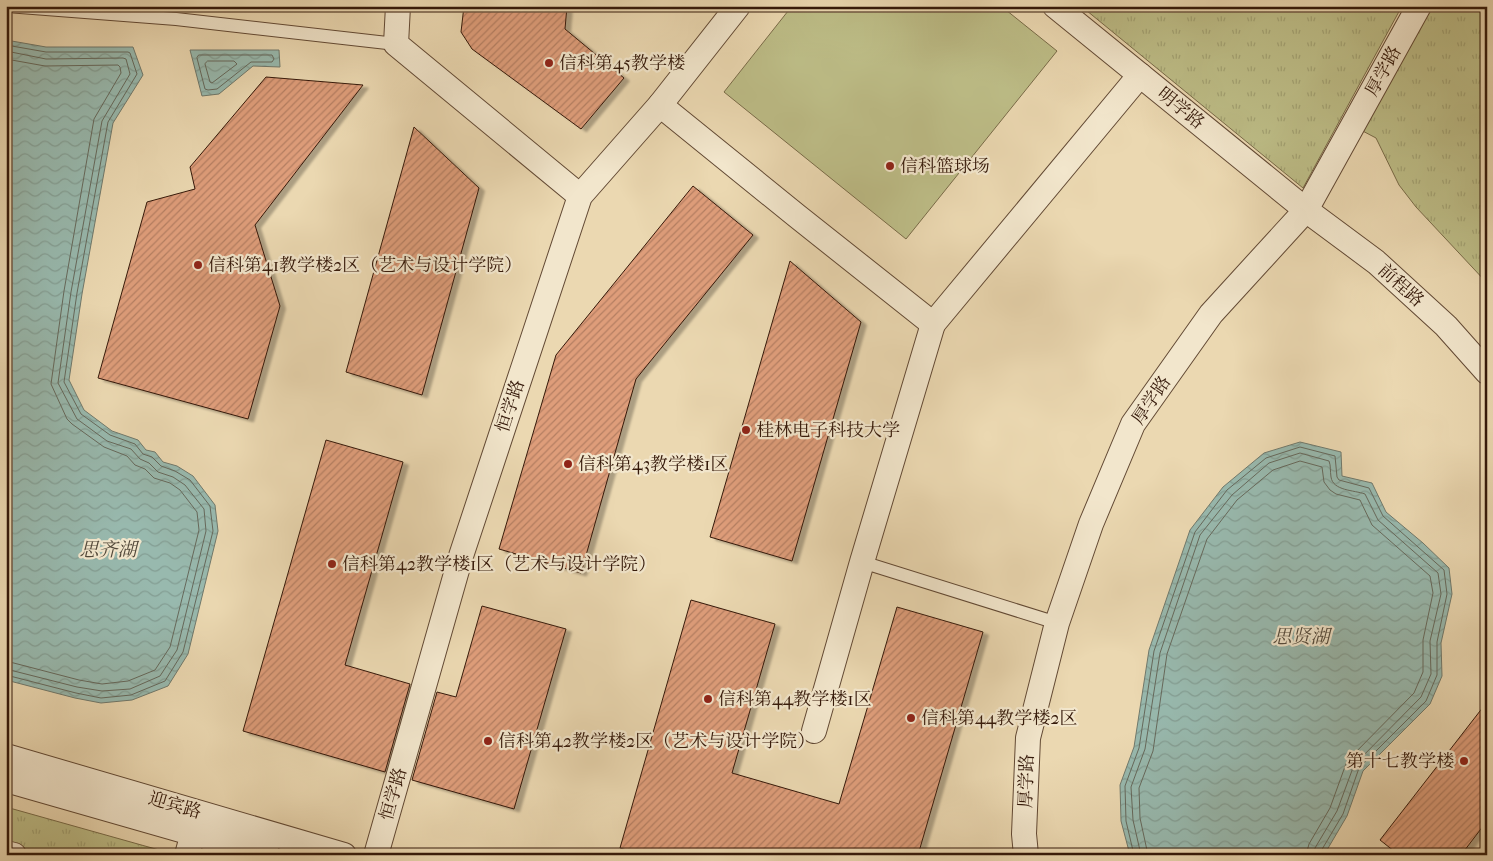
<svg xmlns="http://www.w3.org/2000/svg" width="1493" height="861" viewBox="0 0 1493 861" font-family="'IM FELL French Canon','Noto Serif SC',serif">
	<defs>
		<pattern id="grass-tufts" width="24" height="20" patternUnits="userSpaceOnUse" patternTransform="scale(1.25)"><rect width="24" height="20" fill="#bdbd87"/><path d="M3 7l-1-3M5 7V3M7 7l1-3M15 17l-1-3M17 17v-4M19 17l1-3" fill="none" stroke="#a3a273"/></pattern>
		<pattern id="water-waves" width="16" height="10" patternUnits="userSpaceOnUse" patternTransform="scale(1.25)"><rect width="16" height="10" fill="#98b9ae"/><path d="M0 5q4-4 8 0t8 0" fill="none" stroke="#849e94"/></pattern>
		<pattern id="building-hatch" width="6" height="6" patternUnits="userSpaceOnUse" patternTransform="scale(1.25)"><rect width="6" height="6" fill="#de9d7a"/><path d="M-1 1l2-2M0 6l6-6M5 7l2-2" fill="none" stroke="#b57f62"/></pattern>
		<filter id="shadow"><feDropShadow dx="5.5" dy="3" stdDeviation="1" flood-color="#0004"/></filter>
	</defs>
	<rect width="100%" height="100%" fill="#ebd8b1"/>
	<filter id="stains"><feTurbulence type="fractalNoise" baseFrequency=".004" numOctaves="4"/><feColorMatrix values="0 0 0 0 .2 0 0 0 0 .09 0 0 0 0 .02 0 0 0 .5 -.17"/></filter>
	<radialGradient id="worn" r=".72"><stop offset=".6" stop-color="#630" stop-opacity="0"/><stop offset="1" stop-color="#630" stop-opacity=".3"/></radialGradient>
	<g fill="url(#grass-tufts)" stroke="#796b48">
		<polygon points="1081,6 1402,6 1303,188"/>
		<polygon points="1426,6 1487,6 1487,283 1416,207 1399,185 1376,138 1357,128"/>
		<polygon points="6,807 177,855 6,855"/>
	</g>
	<polygon fill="#bdbd87" stroke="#796b48" points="792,6 1001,6 1057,51 906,239 724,92"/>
	<g fill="url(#water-waves)" stroke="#70796c">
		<polygon points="6,40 46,47 133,47 143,75 113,123 82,294 69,380 84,410 112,431 138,440 146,450 155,452 163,462 177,466 193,476 215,505 218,531 188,654 168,686 132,700 101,703 75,698 6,680"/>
		<polygon points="190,50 279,50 280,67 253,66 219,94 202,96"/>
		<polygon points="1300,442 1341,452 1342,476 1372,483 1386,512 1423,543 1449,568 1452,594 1441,643 1442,676 1430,704 1363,771 1347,816 1324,855 1130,855 1121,821 1120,785 1134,747 1149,650 1190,530 1223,487 1264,453"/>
	</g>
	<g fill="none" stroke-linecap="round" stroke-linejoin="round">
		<g stroke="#66695c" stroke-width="1">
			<polyline points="6,45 46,52 128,52 130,53 137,74 108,122 77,293 64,382 81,414 110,435 135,444 143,454 152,457 161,466 175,471 190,480 210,506 213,531 183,652 165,681 131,695 101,698 76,693 6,675"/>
			<polyline points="6,51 46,59 123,58 126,59 130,74 102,121 71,292 58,383 77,419 107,441 131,449 140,459 149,463 158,472 173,477 185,485 204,509 206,531 177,650 160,676 130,689 102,691 77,687 6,669"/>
			<polygon points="199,55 272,55 274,59 272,62 251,62 217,89 208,90 205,89 197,58"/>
			<polyline points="6,59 45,66 118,65 120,67 121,73 94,119 64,291 51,384 67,419 72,424 104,447 127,456 135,465 145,469 154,478 170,483 180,490 197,512 199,530 170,647 155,670 128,681 102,684 79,680 6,661"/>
			<polygon points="208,61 234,61 237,64 212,83 210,82 205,64"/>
			<polyline points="1134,855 1126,821 1125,786 1139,748 1154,651 1195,532 1227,490 1266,458 1300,447 1335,456 1337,477 1339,480 1369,488 1383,516 1444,570 1447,594 1437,642 1437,675 1426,701 1359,768 1343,814 1321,851 1320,855"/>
			<path d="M1141 855 1133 820 1131 787 1145 749 1160 653 1200 535 1232 495 1269 463 1300 453 1329 461C1331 466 1330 471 1331 477 1333 491 1354 490 1365 494L1378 520 1438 573 1441 594 1430 641 1431 674 1421 697 1354 765 1337 811 1315 848 1314 855"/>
			<polyline points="1148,855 1140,818 1139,788 1153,751 1167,654 1207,539 1237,500 1273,470 1300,461 1322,467 1324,482 1330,490 1336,494 1360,500 1372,525 1430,576 1433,593 1423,640 1423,672 1414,693 1347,761 1330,808 1309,844 1306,855"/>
		</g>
	</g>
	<g fill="url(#building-hatch)" stroke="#35190a" filter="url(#shadow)">
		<polygon points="464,6 567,6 565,29 624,78 581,129 472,49 461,32"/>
		<polygon points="266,77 363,85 255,225 280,306 248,419 98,378 147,202 195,189 190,167"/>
		<polygon points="414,127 479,188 422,395 346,372"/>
		<polygon points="693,186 753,235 636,379 581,573 499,549 556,355"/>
		<polygon points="790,261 861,322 792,561 710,537"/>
		<polygon points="326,440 403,462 345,665 410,684 385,772 243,731"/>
		<polygon points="691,600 775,624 732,773 839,804 897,607 983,632 918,855 644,855 620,848"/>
		<polygon points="482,606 566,629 514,809 412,780 437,692 456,697"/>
		<polygon points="1487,702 1487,821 1461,855 1399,855 1380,840"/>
	</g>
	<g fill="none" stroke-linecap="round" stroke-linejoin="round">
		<g stroke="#624934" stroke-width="14">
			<g id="service">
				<polyline points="7,6 176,19 396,44"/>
				<polyline points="862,562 1057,623"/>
			</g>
		</g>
		<g stroke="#624934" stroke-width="26">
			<g id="minor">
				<polyline points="398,6 396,44 580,196"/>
				<polyline points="1055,6 1306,210 1376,262 1446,326 1487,372"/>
				<polyline points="660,105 797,216 933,324 862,562 814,731"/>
				<polyline points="933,324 1140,75"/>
				<polyline points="6,756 344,855"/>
				<polyline points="6,780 268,855"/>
				<polyline points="6,853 14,855"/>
				<polyline points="187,855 193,833"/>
				<polyline points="376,855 461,556 580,196 660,105 738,6"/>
				<polyline points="1026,855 1024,834 1028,738 1057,623 1091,524 1133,424 1211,314 1306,210 1419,6"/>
			</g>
		</g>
		<use href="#service" stroke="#f2e6cc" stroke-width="12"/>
		<use href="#minor" stroke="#f2e6cc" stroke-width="24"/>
	</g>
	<g fill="#8f2418" stroke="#f2e6cc" stroke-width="2">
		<circle cx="549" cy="63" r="5"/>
		<circle cx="890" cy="166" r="5"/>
		<circle cx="198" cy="265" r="5"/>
		<circle cx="746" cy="430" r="5"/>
		<circle cx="568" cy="464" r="5"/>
		<circle cx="332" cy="564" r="5"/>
		<circle cx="708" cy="699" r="5"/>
		<circle cx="911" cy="718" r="5"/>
		<circle cx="488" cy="741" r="5"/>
		<circle cx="1464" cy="761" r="5"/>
	</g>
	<g text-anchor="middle" stroke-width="4.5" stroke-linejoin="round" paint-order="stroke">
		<g font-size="18" fill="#35190a" stroke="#f2e6cc" text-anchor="start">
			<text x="559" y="69">信科第45教学楼</text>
			<text x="900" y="172">信科篮球场</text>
			<text x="208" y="271">信科第41教学楼2区（艺术与设计学院）</text>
			<text x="756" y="436">桂林电子科技大学</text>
			<text x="578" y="470">信科第43教学楼1区</text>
			<text x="342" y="570">信科第42教学楼1区（艺术与设计学院）</text>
			<text x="718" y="705">信科第44教学楼1区</text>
			<text x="921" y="724">信科第44教学楼2区</text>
			<text x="498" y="747">信科第42教学楼2区（艺术与设计学院）</text>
			<text x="1454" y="767" text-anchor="end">第十七教学楼</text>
		</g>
		<g font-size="18" fill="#35190a" stroke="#f2e6cc">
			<text transform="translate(1383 71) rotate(-61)" y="6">厚学路</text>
			<text transform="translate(1181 108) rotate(39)" y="6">明学路</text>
			<text transform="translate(1401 285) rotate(42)" y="6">前程路</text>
			<text transform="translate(1151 400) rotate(-56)" y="6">厚学路</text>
			<text transform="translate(510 406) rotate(-72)" y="6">恒学路</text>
			<text transform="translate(1026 781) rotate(-88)" y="6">厚学路</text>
			<text transform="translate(393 794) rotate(-74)" y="6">恒学路</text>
			<text transform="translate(175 805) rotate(16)" y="6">迎宾路</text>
		</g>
		<g font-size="19" font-style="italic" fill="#53493b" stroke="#f2e6cc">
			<text x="108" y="556">思齐湖</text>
			<text x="1301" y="643">思贤湖</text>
		</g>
	</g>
	<rect width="1493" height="861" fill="none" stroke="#ebd8b1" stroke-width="25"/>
	<rect x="8" y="8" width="1478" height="846" fill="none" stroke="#35190a" stroke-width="2.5"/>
	<rect x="12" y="12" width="1468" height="836" fill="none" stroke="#35190a"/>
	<rect width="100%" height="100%" filter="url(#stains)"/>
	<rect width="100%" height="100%" fill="url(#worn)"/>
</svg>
